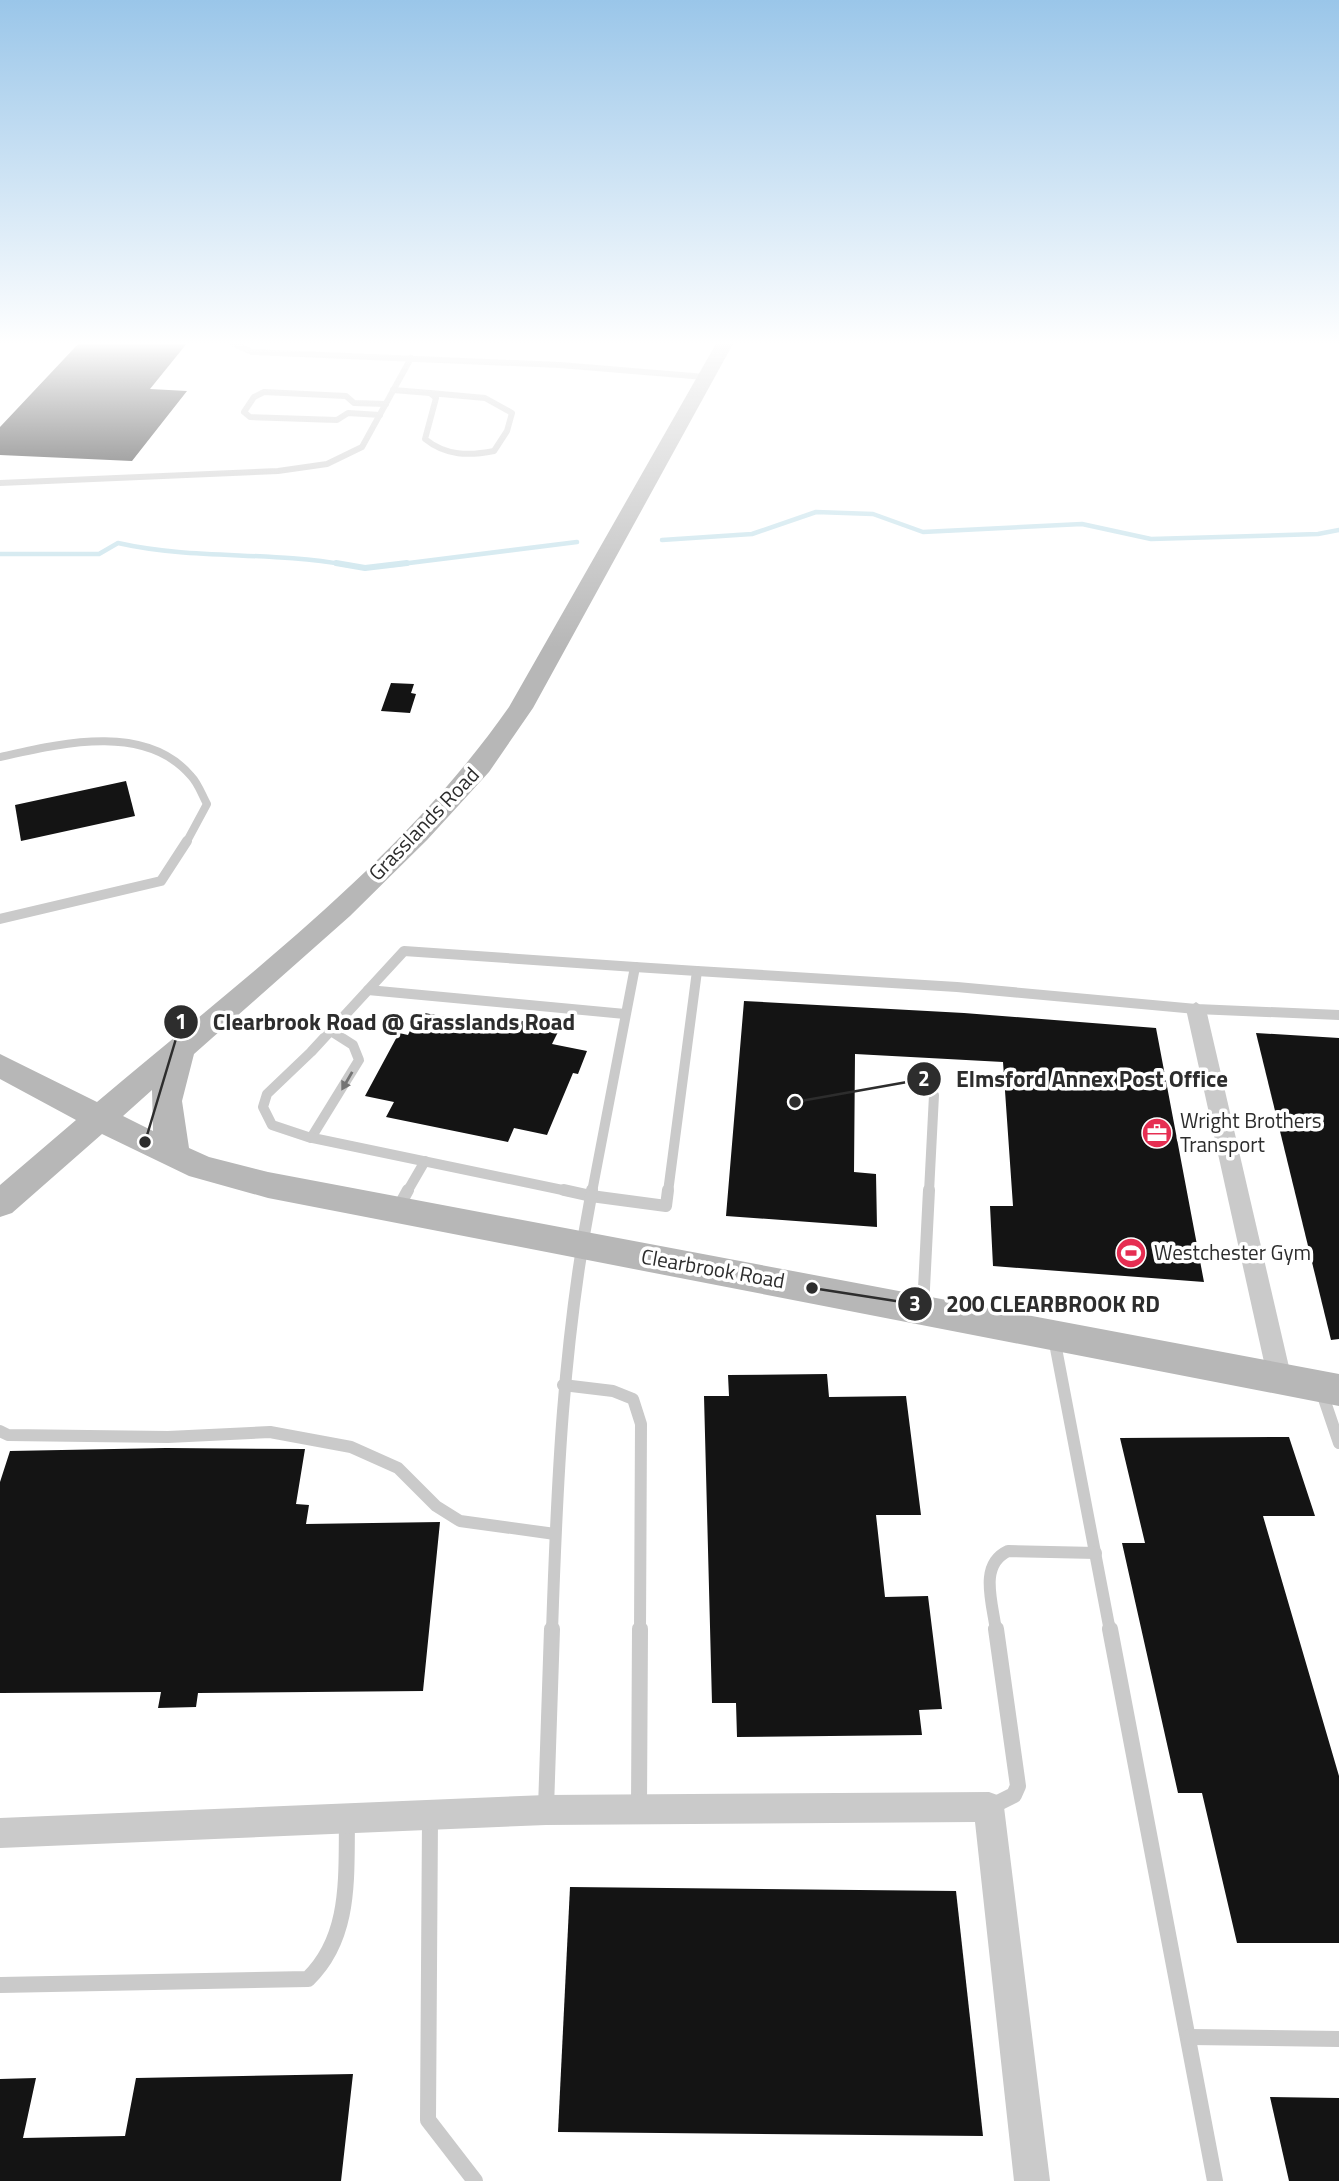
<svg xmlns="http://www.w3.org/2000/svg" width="1339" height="2181" viewBox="0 0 1339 2181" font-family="'Titillium Web',sans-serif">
	<rect width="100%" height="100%" fill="#fff"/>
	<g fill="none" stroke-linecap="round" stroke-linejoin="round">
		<g stroke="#c6e2eb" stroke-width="4.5">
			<polyline points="662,540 752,534 816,512 873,514 923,532 1082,524 1151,539 1318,534 1339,530"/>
			<path d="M0 554H99L118 543C193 560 271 551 346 565"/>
			<polyline points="393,565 577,542"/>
		</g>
		<polyline stroke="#c6e2eb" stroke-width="6" points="336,563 365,568 407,563"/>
	</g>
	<g fill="#141414">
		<polygon points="80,342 188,342 150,389 187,391 132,461 0,455 0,427"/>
		<polygon points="391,683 414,684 411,693 416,694 410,713 381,711"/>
		<polygon points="126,781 135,816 21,841 15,805"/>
		<polygon points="744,1001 964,1013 1156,1028 1204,1282 993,1266 990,1206 1013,1206 1003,1062 855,1054 854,1172 876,1174 877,1227 726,1216"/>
		<polygon points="419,1012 452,1018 449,1023 495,1032 501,1017 560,1028 552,1044 587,1051 578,1074 573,1073 547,1135 514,1128 508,1142 386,1117 394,1102 365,1096 399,1033 408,1035"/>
		<polygon points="1256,1033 1339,1038 1339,1339 1331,1340"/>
		<polygon points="827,1374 829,1397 906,1396 921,1515 876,1515 885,1597 928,1596 942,1709 919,1710 922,1735 737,1737 736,1703 712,1703 704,1396 729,1396 728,1375"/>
		<polygon points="1289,1437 1315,1516 1263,1516 1339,1776 1339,1943 1237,1943 1202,1793 1178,1793 1122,1543 1145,1543 1120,1438"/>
		<polygon points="166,1448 305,1449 296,1504 309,1505 306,1524 440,1522 423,1691 198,1693 196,1707 158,1708 161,1692 0,1693 0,1482 10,1451"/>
		<polygon points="570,1887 956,1891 983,2136 558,2132"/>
		<polygon points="353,2074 341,2181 0,2181 0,2079 36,2078 23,2138 125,2136 136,2078"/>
		<polygon points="1270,2097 1339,2098 1339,2181 1289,2181"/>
	</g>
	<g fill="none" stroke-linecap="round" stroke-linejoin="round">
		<g stroke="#cacaca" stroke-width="6">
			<polyline points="230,342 252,352 560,365 705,377"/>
			<polyline points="393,390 430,393"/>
			<path d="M430 393 485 398 512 413 507 431 494 451C469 456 446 456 425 439L436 398Z"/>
			<polyline points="380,415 348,413 337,420 250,417 244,412 254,397 264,392 346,396 354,403 386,404"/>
			<polyline points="0,483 278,471 327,464 362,447 411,358"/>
		</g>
		<path stroke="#cacaca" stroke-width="8" d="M0 757C59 744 145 722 191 776 198 783 202 795 207 804L186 843"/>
		<g stroke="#cacaca" stroke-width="10">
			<polyline points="0,919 161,881 187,841"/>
			<polyline points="635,967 697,971 668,1192"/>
			<polyline points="697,971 957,987 1196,1009 1339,1015"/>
			<polyline points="368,990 625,1014"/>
			<polyline points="311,1138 359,1060 353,1045 331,1031"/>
			<polyline points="407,1192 425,1161"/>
			<polyline points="572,1192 308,1137 272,1125 263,1107 267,1094 311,1052 404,951 635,967"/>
			<polyline points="592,1192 635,967"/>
			<polyline points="929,1192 934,1095"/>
		</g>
		<g stroke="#cacaca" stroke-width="12">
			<polyline points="564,1190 591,1196"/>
			<polyline points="591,1196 666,1206 668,1190"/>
			<polyline points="591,1196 592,1190"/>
			<polyline points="397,1210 408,1190"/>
			<polyline points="923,1308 929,1190"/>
			<polyline points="1054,1338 1110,1631"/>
			<polyline points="563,1385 613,1391 633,1399 641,1424 640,1631"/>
			<polyline points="1322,1393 1339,1443"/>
			<polyline points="0,1431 8,1435 168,1437 270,1432 351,1447 398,1468 436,1506 460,1521 555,1534"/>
			<path d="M552 1631C557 1483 563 1342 591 1196"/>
			<path d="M996 1631C993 1604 978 1565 1008 1551L1096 1553"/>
		</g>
		<g stroke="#cacaca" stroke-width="16">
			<polyline points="1110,1629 1215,2181"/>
			<polyline points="639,1807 640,1629"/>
			<polyline points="990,1807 1014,1795 1018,1786 996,1629"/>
			<polyline points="546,1808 552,1629"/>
			<polyline points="430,1818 428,2120 475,2181"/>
			<path d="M0 1985 308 1979C351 1937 346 1878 347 1822"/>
			<polyline points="1189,2037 1339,2039"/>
		</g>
		<g fill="#cacaca" fill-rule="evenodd">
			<polygon points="1196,1002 1206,1009 1292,1380 1289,1388 1280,1391 1271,1388 1268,1380 1186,1009"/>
			<polygon points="989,1792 1000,1796 1004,1807 1050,2181 1014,2181 975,1822 546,1825 0,1848 0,1818 546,1795"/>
		</g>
		<path fill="#b7b7b7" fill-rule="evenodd" d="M717 342H734L533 708 489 772 427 840 350 916 194 1054 182 1101 189 1148 209 1157 268 1172 1339 1374V1406L268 1198 189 1176 102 1134 12 1213 0 1217V1185L76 1120 0 1079V1054L97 1102C241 980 400 863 509 707ZM152 1090 153 1131 123 1116Z"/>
	</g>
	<defs><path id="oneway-solid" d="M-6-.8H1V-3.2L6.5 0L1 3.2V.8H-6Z" transform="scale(1.75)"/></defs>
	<use fill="#747474" href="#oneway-solid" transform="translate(347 1081) rotate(120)"/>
	<linearGradient id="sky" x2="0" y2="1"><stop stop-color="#9ac6e9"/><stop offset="0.53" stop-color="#fff"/><stop offset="1" stop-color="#fff" stop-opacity="0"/></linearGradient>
	<rect width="1339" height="648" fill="url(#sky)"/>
	<defs>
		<g id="office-disc" transform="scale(1.575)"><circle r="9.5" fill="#e62e52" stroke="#fff"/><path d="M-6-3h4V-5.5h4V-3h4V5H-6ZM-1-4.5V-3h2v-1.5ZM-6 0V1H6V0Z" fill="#fff"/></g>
		<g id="stadium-disc" transform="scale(1.575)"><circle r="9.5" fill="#e62e52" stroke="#fff"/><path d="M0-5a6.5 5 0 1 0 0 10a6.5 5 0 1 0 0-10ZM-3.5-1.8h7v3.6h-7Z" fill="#fff"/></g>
	</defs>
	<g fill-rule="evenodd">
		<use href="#office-disc" x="1157" y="1133"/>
		<use href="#stadium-disc" x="1131" y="1253"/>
	</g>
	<g text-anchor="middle" stroke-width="7" stroke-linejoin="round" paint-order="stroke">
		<g font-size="21" fill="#2d2d2d" stroke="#fff">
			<text transform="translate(424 824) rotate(-46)" y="7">Grasslands Road</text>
			<text transform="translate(713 1269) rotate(10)" y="7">Clearbrook Road</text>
		</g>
		<g font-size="21" fill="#2d2d2d" stroke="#fff" text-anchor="start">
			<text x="1180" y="1128">Wright Brothers<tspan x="1180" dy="24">Transport</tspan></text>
			<text x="1154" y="1260">Westchester Gym</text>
		</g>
	</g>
	<path fill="none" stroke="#2d2d2d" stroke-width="2.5" d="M145 1142L181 1022M795 1102L924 1079M812 1288L915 1304"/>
	<g fill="#2d2d2d" stroke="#fff" stroke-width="2.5">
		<circle cx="145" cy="1142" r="7"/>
		<circle cx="795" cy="1102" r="7"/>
		<circle cx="812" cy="1288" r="7"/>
		<circle cx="181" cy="1022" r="18"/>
		<circle cx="924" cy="1079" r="18"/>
		<circle cx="915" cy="1304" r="18"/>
	</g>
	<g font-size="21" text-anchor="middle" font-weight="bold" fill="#fff">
		<text x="181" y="1029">1</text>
		<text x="924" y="1086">2</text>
		<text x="915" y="1311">3</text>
	</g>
	<g font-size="23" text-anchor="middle" font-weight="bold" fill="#2d2d2d" stroke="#fff" stroke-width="7" stroke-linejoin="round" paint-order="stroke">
		<text x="394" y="1030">Clearbrook Road @ Grasslands Road</text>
		<text x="1092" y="1087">Elmsford Annex Post Office</text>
		<text x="1053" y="1312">200 CLEARBROOK RD</text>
	</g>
</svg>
